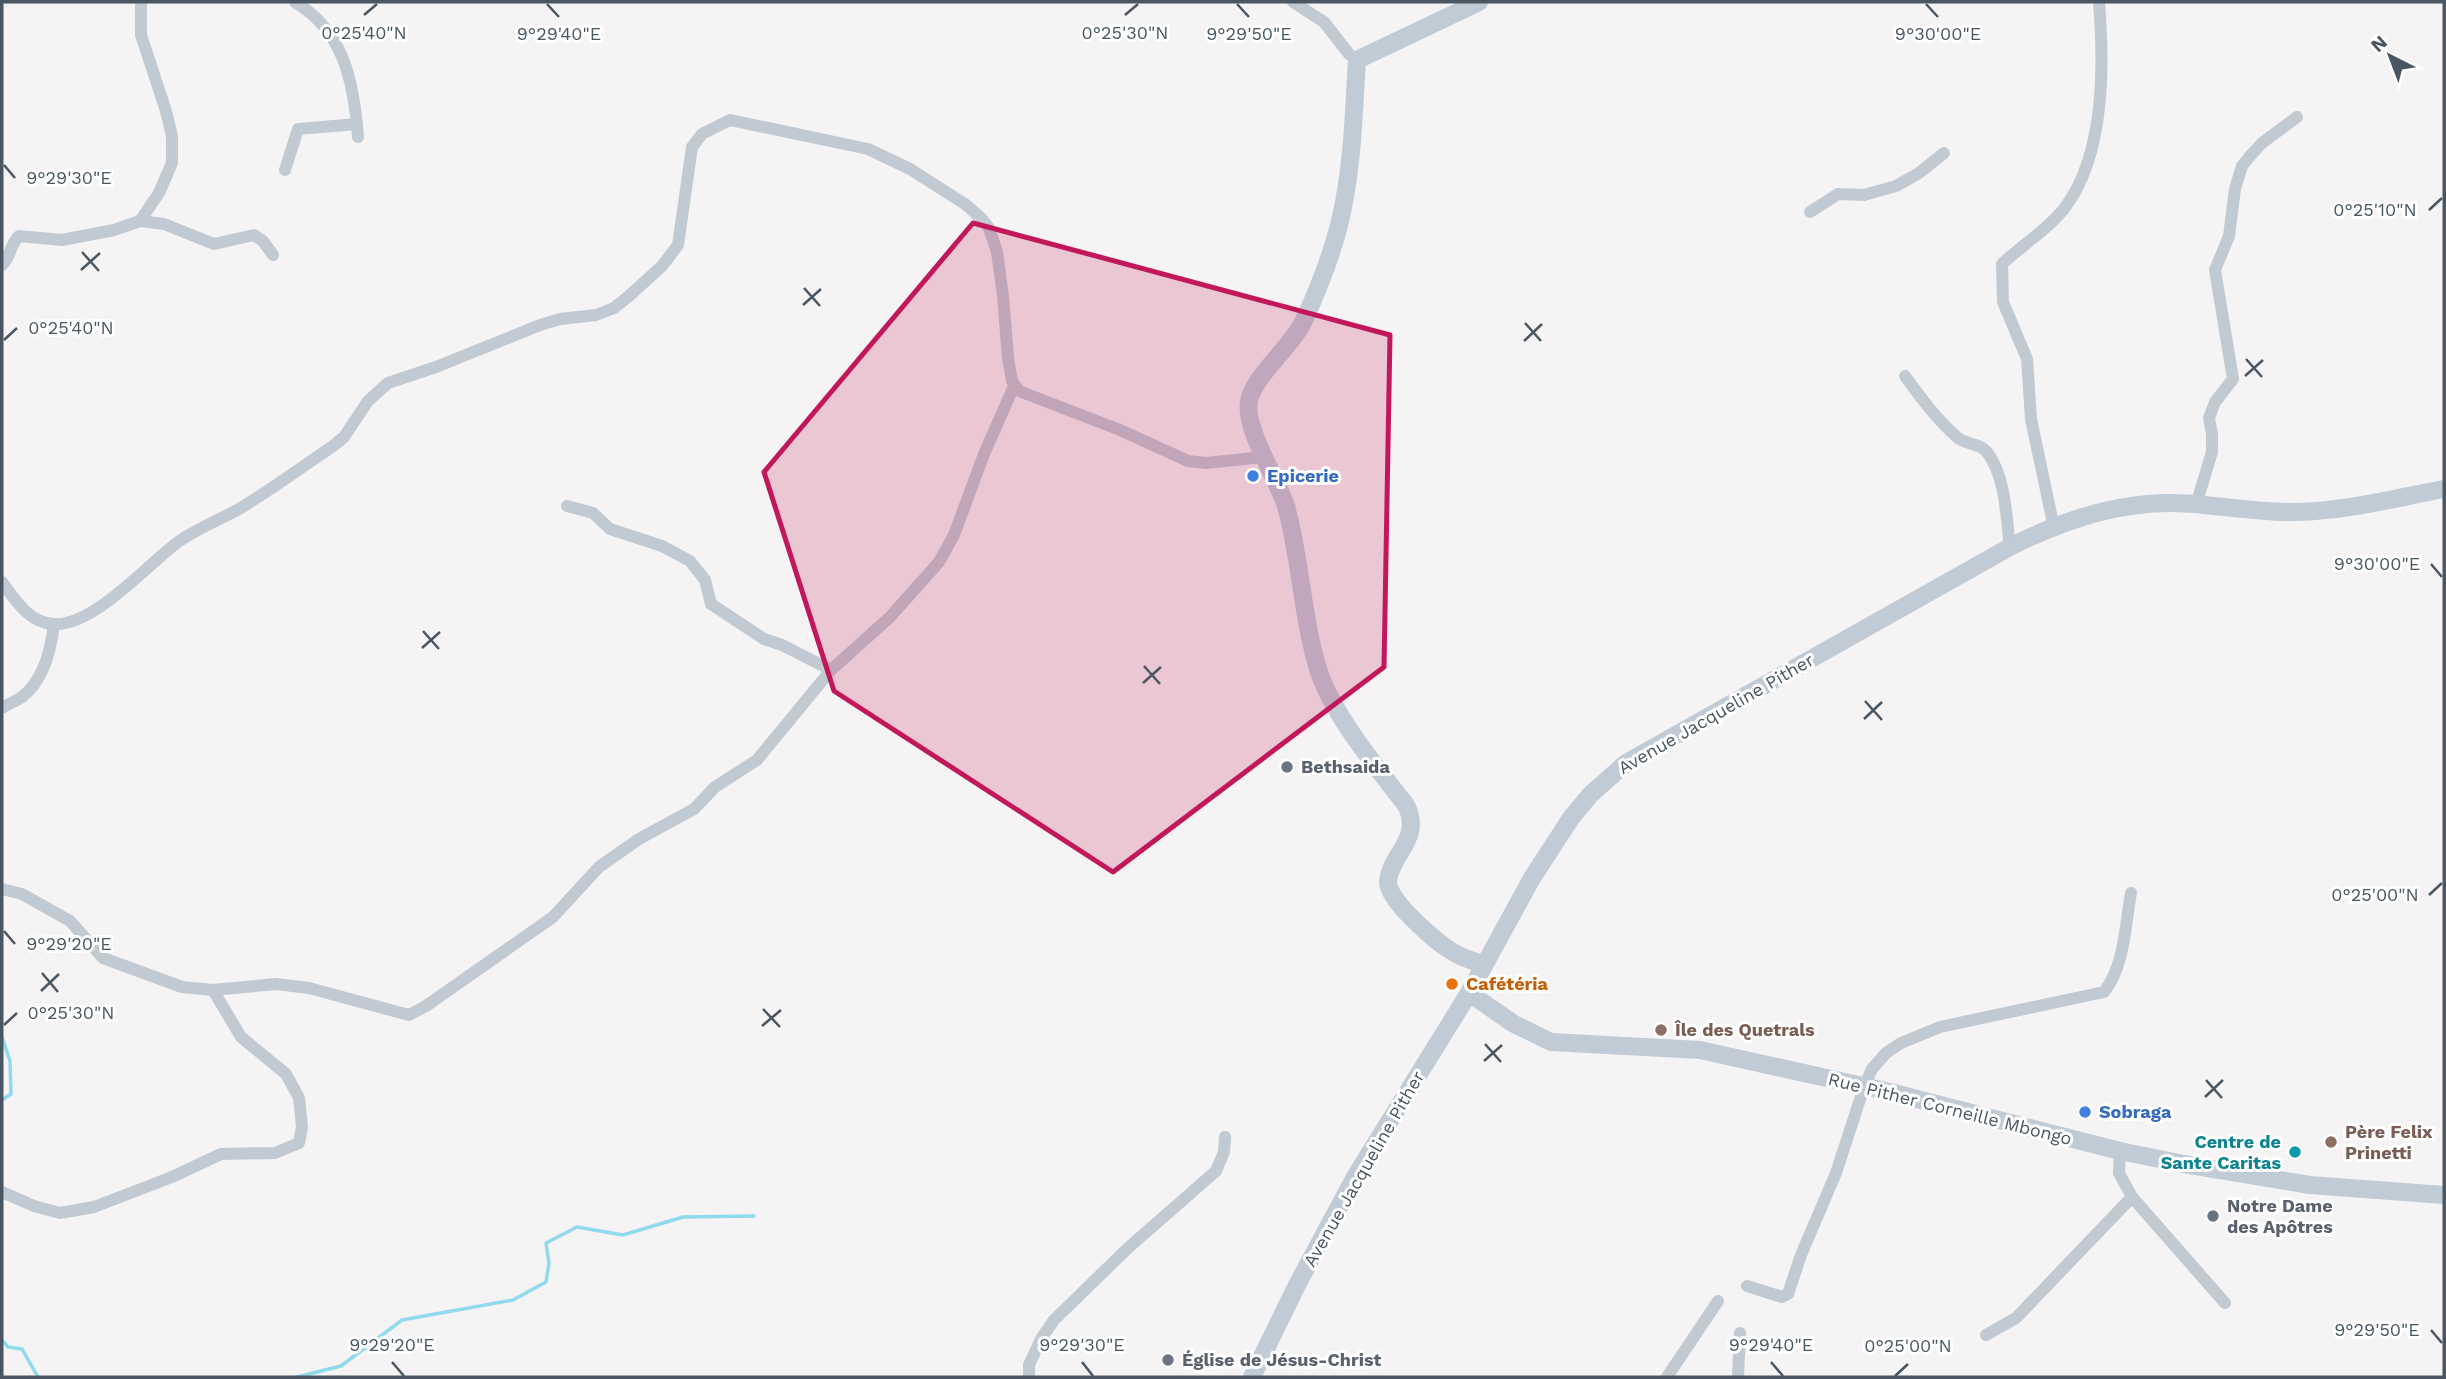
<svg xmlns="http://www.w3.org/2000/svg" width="2446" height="1379" viewBox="0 0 2446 1379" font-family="'Work Sans',sans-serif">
	<rect width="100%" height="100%" fill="#f5f3f3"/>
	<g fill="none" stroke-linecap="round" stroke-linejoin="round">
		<g stroke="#90daee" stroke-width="3.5">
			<polyline points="2,1037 10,1061 11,1094 2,1100"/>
			<polyline points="2,1340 8,1347 22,1349 38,1377"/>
			<polyline points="297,1377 341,1366 402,1320 513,1300 546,1282 549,1263 546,1243 577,1227 623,1235 683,1217 754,1216"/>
		</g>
		<g stroke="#c1cad2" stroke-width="12">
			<path d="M295 2C344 31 354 83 358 137"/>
			<polyline points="1293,2 1324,22 1349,54 1357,60"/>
			<polyline points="285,170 298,129 357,124"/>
			<polyline points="1810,212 1838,194 1864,195 1896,186 1919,173 1944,153"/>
			<polyline points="140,221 164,224 214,244 254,235 263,241 273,255"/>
			<path d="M2 265C11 257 10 244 19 236L62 240 114 230 140 221 159 193 172 163V136L166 111 141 35V2"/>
			<path d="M1905 376C1921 398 1937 420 1958 438 1967 445 1980 443 1987 452 2006 477 2006 517 2010 547"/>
			<polyline points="2196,505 2212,452 2212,434 2209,418 2215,402 2233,379 2215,270 2229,236 2235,189 2242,166 2250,156 2262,143 2297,117"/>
			<polyline points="567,506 593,513 610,529 662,546 690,561 705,580 711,604 764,639 782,645 831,670"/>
			<path d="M2054 528 2031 419 2027 359 2003 302 2002 264C2021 246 2052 226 2066 206 2105 153 2104 65 2099 2"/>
			<path d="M2 582C15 600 29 623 54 624 94 626 147 565 178 542 196 529 219 520 239 509 271 490 302 467 333 446L344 437 368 401 388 383 436 367 540 325 560 319 596 315 614 308 629 296 662 266 678 245 692 147 702 134 730 120 868 149 910 169 965 204 981 218 989 228 997 252 1003 296 1008 358 1012 381 1019 391 1120 430 1188 461 1206 463 1264 457"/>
			<path d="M2 708C8 704 16 701 22 697 44 680 51 650 54 624"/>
			<polyline points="2,889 22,894 70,921 103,958 182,987 213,990 276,984 309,988 409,1015 426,1006 553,917 599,867 639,839 694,809 715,787 757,760 831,670 890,617 939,562 954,535 984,454 1014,386"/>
			<polyline points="2120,1151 2119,1173 2132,1197 2225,1303"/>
			<polyline points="2,1192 34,1206 60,1213 94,1207 172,1177 221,1154 275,1153 299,1143 302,1127 299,1098 286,1074 241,1037 213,990"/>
			<path d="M1747 1286 1782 1297 1788 1294 1801 1255 1836 1173 1864 1087 1872 1069 1886 1053 1901 1043 1940 1027 2104 992C2125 965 2125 925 2131 893"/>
			<polyline points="1986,1335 2016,1318 2132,1197"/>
			<polyline points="1029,1377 1029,1365 1041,1339 1054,1320 1128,1248 1216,1171 1224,1152 1225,1137"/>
			<polyline points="1667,1377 1718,1301"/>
			<polyline points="1738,1377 1740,1333"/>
		</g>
		<g stroke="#c1cbd6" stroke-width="18">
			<path d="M1479 2 1357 60C1354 107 1353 155 1344 202 1337 242 1322 281 1305 318 1294 345 1254 375 1249 401 1244 429 1277 478 1286 506 1301 560 1302 618 1319 672 1334 716 1377 768 1406 805 1423 839 1391 853 1388 881 1386 899 1437 943 1453 952 1462 958 1473 961 1483 964"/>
			<polyline points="1469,993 1514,1024 1551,1042 1700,1050 1890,1092 2120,1151 2184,1164 2310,1185 2444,1195"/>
			<path d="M1252 1377 1297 1285 1355 1177 1469 993 1532 878 1571 818 1590 795 1626 763 2010 547C2059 522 2118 502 2174 503 2215 504 2256 513 2297 512 2347 511 2395 498 2444 489"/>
		</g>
	</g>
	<path fill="#c2185b" fill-opacity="0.2" stroke="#c2185b" stroke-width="5" stroke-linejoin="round" d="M973 223 1390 335 1384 667 1113 872 834 691 764 472Z"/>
	<path fill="none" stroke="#4a5661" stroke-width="2.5" d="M547 4 559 17M1237 4 1249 17M1926 4 1938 17M364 15 377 4M1125 15 1138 4M4 165 15 178M2429 210 2442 198M82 252 99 271M81 270 100 253M804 288 820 306M803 305 821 289M1525 323 1541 341M4 340 17 328M1524 341 1542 324M2246 359 2262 377M2245 376 2263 360M2431 564 2442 577M423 631 439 649M422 648 440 632M1144 666 1160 684M1143 683 1161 667M1865 701 1882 720M1864 719 1882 702M2429 895 2442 883M4 931 15 944M42 973 58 992M41 991 59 974M763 1009 780 1027M4 1025 17 1013M762 1026 781 1010M1485 1044 1501 1062M1484 1061 1502 1045M2206 1080 2222 1098M2205 1097 2223 1080M2431 1330 2442 1343M392 1362 404 1376M1082 1362 1093 1376M1771 1362 1783 1376M1895 1376 1908 1364"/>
	<g fill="#3f7fe0" stroke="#fff" stroke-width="2.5">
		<circle cx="1253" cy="476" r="7"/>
		<circle cx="2085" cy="1112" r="7"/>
	</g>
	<g fill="#6b7280" stroke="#fff" stroke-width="2.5">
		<circle cx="1287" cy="767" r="7"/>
		<circle cx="2213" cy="1216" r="7"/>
		<circle cx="1168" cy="1360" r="7"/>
	</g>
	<circle fill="#e8710a" stroke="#fff" stroke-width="2.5" cx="1452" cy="984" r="7"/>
	<g fill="#8d6e63" stroke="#fff" stroke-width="2.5">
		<circle cx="1661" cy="1030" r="7"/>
		<circle cx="2331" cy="1142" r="7"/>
	</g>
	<circle fill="#0f9aa8" stroke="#fff" stroke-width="2.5" cx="2295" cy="1152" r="7"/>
	<g text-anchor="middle" stroke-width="6" stroke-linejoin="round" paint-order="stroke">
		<g font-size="18" font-weight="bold" fill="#366cbe" stroke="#fff" text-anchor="start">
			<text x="1267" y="482">Epicerie</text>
			<text x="2099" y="1118">Sobraga</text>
		</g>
		<g font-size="18" fill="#4a5661" stroke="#fff">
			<text transform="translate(1716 714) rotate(-30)" y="6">Avenue Jacqueline Pither</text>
			<text transform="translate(1950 1109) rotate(14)" y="6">Rue Pither Corneille Mbongo</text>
			<text transform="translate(1364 1169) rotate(-60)" y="6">Avenue Jacqueline Pither</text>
		</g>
		<g font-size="18" font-weight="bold" fill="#5b616d" stroke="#fff" text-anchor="start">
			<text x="1301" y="773">Bethsaida</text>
			<text x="2227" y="1212">Notre Dame<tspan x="2227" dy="21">des Apôtres</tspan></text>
			<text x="1182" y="1366">Église de Jésus-Christ</text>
		</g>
		<g font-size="18" font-weight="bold" fill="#c56008" stroke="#fff" text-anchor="start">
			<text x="1466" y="990">Cafétéria</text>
		</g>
		<g font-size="18" font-weight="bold" fill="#785e54" stroke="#fff" text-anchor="start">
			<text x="1675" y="1036">Île des Quetrals</text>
			<text x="2345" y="1138">Père Felix<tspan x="2345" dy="21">Prinetti</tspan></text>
		</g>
		<g font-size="18" font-weight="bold" fill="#0d838f" stroke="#fff" text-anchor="end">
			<text x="2281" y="1148">Centre de<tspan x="2281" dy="21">Sante Caritas</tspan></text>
		</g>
	</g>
	<g font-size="18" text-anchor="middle" fill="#4a5661" stroke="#fff" stroke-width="6" stroke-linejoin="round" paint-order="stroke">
		<text x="364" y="39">0°25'40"N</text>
		<text x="1125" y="39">0°25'30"N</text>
		<text x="1249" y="40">9°29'50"E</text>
		<text x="559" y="40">9°29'40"E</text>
		<text x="1938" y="40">9°30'00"E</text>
		<text x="69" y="184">9°29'30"E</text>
		<text x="2375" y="216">0°25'10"N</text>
		<text x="71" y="334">0°25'40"N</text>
		<text x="2377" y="570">9°30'00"E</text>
		<text x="2375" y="901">0°25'00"N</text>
		<text x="69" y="950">9°29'20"E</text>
		<text x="71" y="1019">0°25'30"N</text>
		<text x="2377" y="1336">9°29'50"E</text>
		<text x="392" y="1351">9°29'20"E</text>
		<text x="1082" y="1351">9°29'30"E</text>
		<text x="1771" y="1351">9°29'40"E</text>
		<text x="1908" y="1352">0°25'00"N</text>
	</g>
	<rect width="2446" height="1379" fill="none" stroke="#4a5661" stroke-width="7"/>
	<g transform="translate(2390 56) rotate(318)" stroke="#ffffff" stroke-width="5" paint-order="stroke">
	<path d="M0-5L12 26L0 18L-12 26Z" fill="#4a5661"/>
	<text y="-10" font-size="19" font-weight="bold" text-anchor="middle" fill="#4a5661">N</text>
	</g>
</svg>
